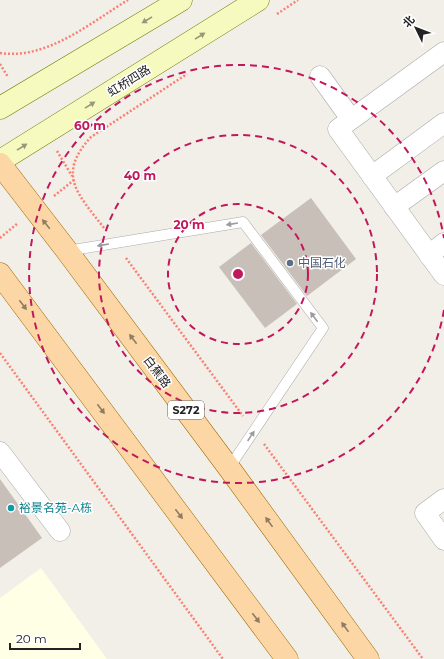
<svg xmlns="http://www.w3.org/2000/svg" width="444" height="659" viewBox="0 0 444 659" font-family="Montserrat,'Noto Sans SC',sans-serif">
	<rect width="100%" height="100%" fill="#f2efe9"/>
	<polygon fill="#ffffe5" points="41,568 107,659 0,659 0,598"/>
	<g fill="#c7bfb8">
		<polygon points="311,198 356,259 307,296 261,235"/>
		<polygon points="251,243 297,304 265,328 219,267"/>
		<polygon points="0,479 42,538 0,568"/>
	</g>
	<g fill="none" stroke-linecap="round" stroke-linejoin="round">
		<g stroke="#a9a9a9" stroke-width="11">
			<polyline id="lane" points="67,251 243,222 323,328 229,468"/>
		</g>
		<g stroke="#a9a9a9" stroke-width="21">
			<g id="street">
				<polyline points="444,52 338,129 444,275"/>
				<polyline points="320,76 351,119"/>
				<polyline points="372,176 444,123"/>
				<polyline points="394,207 444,171"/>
				<polyline points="429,255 444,243"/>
				<polyline points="0,452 60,531"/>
				<polyline points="444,499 425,513 444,540"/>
			</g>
		</g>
		<g stroke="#707d05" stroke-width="23">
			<g id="secondary">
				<polyline points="0,108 181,0"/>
				<polyline points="0,161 258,0"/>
			</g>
		</g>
		<g stroke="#a06b00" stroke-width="23">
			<g id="primary">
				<polyline points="0,164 67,251 229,468 368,659"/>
				<polyline points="0,274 287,659"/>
			</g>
		</g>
		<g stroke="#fa8072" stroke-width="2.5" stroke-dasharray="2 2" stroke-linecap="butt">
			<polyline points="277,14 298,0"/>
			<path d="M0 53C47 60 90 23 128 0"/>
			<polyline points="0,64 8,77"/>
			<polyline points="57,151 72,176"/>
			<polyline points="54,196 74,180"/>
			<path d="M104 228C78 194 56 175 91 137L187 74"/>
			<polyline points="0,238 18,223"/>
			<polyline points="126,258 243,416"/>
			<polyline points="0,353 223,659"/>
			<polyline points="264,444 423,659"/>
		</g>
		<use href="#lane" stroke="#fff" stroke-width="10"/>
		<use href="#street" stroke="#fff" stroke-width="20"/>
		<use href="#secondary" stroke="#f7fabf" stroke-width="22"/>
		<use href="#primary" stroke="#fcd6a4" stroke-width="22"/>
	</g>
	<defs><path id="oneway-solid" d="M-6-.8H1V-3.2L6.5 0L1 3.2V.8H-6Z"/></defs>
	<g fill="#979978">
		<use href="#oneway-solid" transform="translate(147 20) rotate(149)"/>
		<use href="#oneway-solid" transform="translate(200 36) rotate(-32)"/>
		<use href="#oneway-solid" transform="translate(90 105) rotate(-32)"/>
		<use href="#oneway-solid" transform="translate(22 147) rotate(-32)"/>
	</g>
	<g fill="#8f7c63">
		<use href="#oneway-solid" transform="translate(46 224) rotate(-129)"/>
		<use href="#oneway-solid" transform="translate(23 305) rotate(53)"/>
		<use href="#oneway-solid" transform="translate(133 339) rotate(-127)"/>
		<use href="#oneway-solid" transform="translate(101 409) rotate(53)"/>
		<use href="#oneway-solid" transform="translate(179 514) rotate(53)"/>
		<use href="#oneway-solid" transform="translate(269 522) rotate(-126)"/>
		<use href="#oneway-solid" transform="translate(256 618) rotate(53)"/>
		<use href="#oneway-solid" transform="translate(345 627) rotate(-126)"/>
	</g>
	<g fill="#9c9c9c">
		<use href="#oneway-solid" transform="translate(232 224) rotate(171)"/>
		<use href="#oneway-solid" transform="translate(103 245) rotate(171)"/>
		<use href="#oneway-solid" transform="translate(314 317) rotate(-127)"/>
		<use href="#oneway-solid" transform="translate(251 436) rotate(-56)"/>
	</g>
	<g fill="none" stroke="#c2185b" stroke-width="2" stroke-dasharray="7 5">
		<circle cx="238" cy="274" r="70"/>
		<circle cx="238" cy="274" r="139"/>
		<path d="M444 310A209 209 0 1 1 444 238"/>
	</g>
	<circle fill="#5c6f8a" stroke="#fff" stroke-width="1.5" cx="290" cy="263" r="4"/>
	<circle fill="#0f9aa8" stroke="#fff" stroke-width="1.5" cx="11" cy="508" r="4"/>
	<g text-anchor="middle" stroke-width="3" stroke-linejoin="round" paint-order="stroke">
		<rect fill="#fff" stroke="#646464" stroke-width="1" x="168" y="401" width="36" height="18" rx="3"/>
		<g font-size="11" font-weight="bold" fill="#222">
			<text x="186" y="414">S272</text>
		</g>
		<g font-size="12" fill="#222" stroke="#fff">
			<text transform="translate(129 81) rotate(-32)" y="4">虹桥四路</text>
			<text transform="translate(157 372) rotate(53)" y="4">白蕉路</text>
		</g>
		<g font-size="12" fill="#4e5e75" stroke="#fff" text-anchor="start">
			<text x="298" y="267">中国石化</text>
		</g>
		<g font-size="12" fill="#0d838f" stroke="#fff" text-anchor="start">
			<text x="19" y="512">裕景名苑-A栋</text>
		</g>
	</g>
	<circle cx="238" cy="274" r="6" fill="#c2185b" stroke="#fff" stroke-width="2"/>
	<g font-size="12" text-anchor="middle" font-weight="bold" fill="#c2185b" stroke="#fff" stroke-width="3" stroke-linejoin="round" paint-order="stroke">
		<text x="90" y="130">60 m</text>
		<text x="140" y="180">40 m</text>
		<text x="189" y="229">20 m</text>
	</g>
	<g transform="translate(416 28) rotate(313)" stroke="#ffffff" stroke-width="3" paint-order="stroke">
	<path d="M0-3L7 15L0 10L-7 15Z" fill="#222222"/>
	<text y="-6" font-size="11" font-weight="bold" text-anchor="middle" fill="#222222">北</text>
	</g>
	<path d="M10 643v6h70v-6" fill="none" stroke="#222222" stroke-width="2"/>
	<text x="16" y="643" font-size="12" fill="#222222" stroke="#ffffff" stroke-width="3" paint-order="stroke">20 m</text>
</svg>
